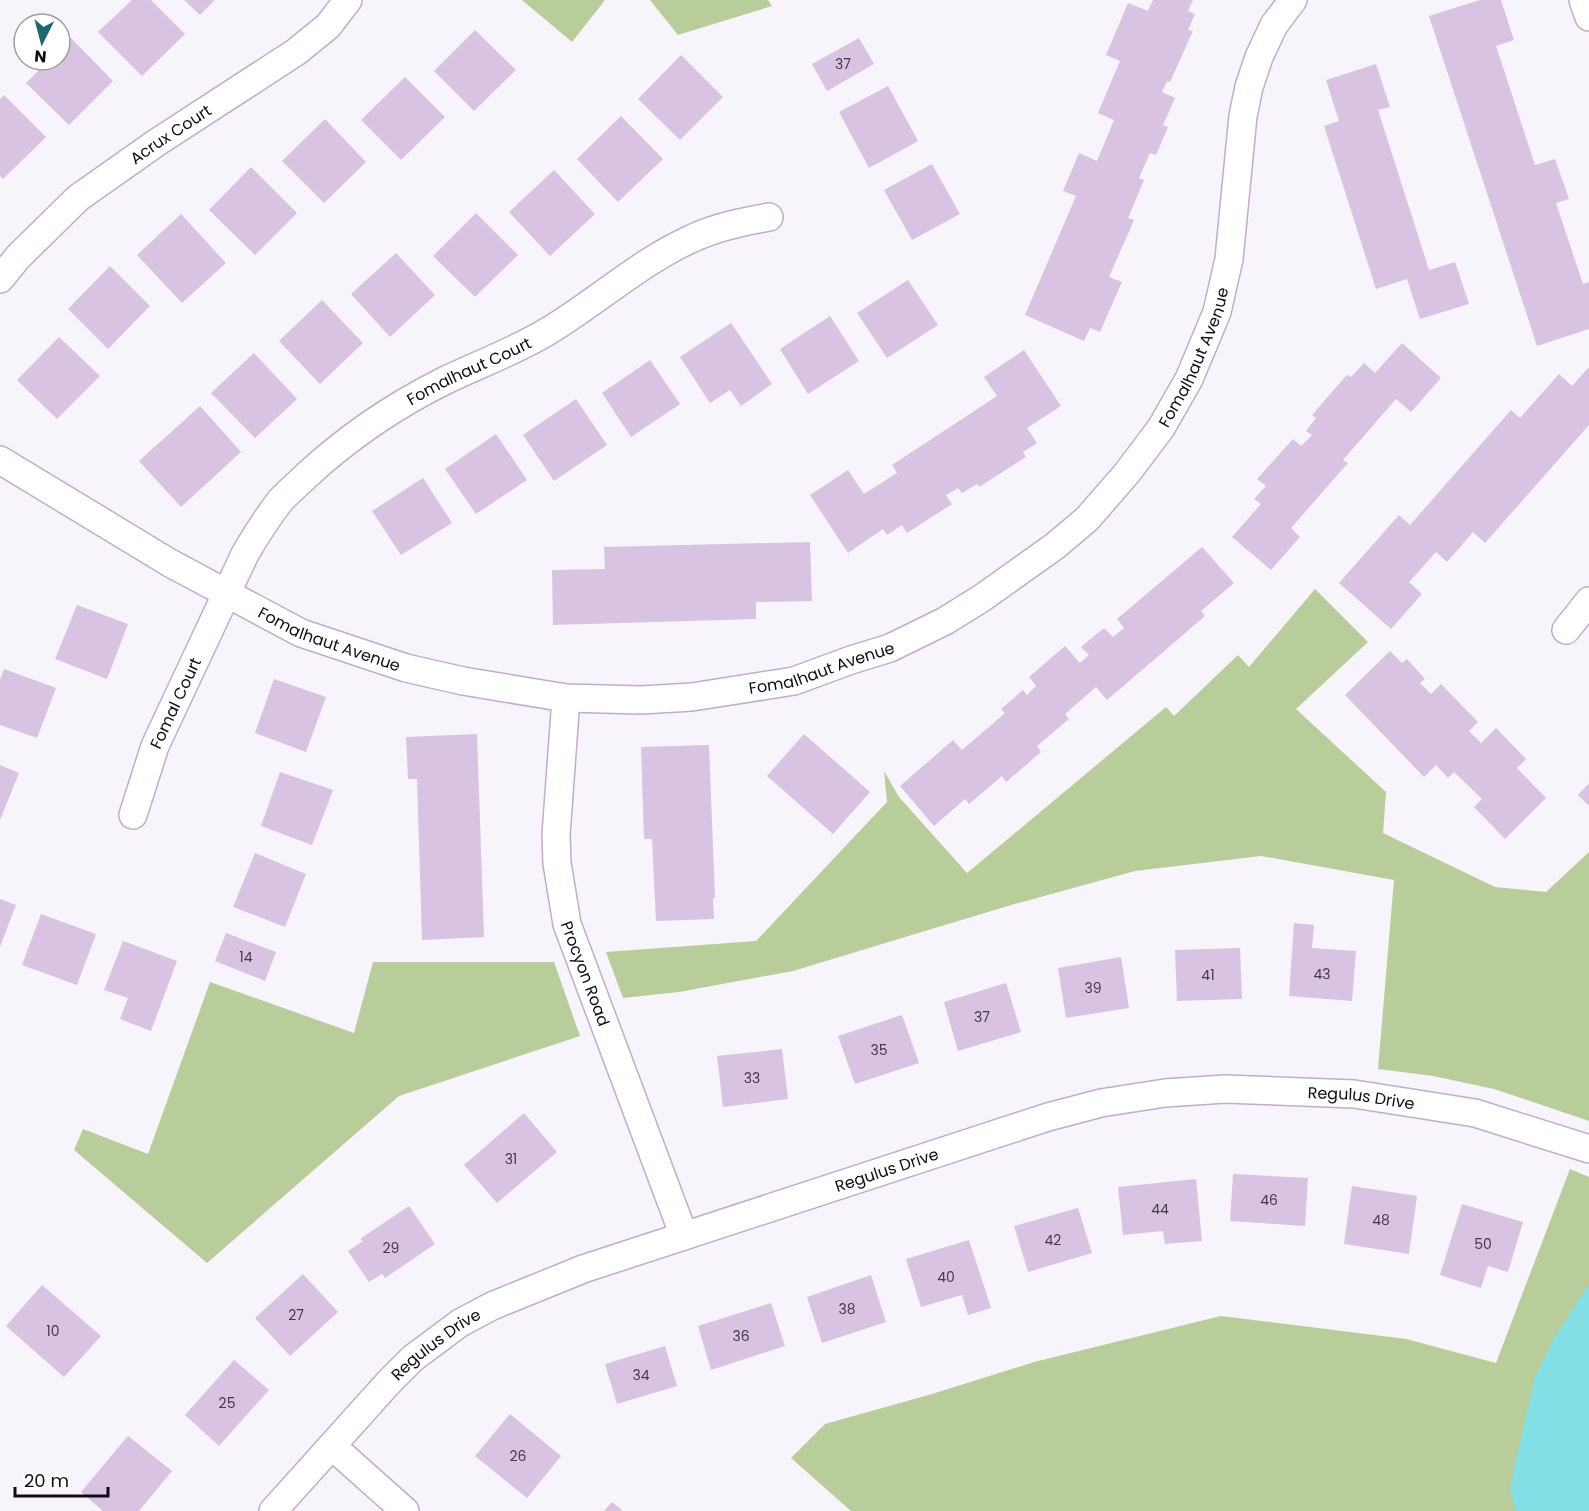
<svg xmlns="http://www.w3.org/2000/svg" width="1589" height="1511" viewBox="0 0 1589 1511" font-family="Poppins,sans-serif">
	<rect width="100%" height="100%" fill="#f8f4fb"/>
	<g fill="#b8cd99">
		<polygon points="522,0 605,0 572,42"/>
		<polygon points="650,0 768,0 772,6 678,35"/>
		<polygon points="1315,589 1368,642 1296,709 1386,792 1383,833 1495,887 1546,892 1589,852 1589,1121 1494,1089 1433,1076 1378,1069 1394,880 1261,856 1135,871 1011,905 793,971 679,992 623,998 606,952 756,941 887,802 884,771 899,797 967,873 1166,707 1174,716 1238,655 1249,667"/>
		<polygon points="373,962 554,962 580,1036 399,1096 207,1263 74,1150 83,1129 148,1154 210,982 354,1033"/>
		<polygon points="1570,1169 1589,1177 1589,1511 851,1511 791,1458 825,1424 932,1394 1034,1362 1221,1316 1406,1339 1496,1363"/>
	</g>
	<polygon fill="#82dfe6" points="1589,1284 1589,1511 1516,1511 1510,1488 1534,1380 1553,1340"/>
	<g fill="#d8c3e2">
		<polygon points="132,0 151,0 185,34 142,76 98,32"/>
		<polygon points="184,0 215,0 200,15"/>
		<polygon points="1153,0 1193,0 1188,11 1195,14 1188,30 1193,31 1170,82 1167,81 1162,92 1175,98 1163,125 1168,127 1156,155 1150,153 1139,178 1144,180 1128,218 1134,220 1109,277 1122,282 1100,332 1090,328 1084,341 1025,315 1076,196 1063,191 1079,153 1097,161 1114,120 1098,113 1120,61 1106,55 1128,3 1148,11"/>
		<polygon points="1480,0 1501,0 1514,40 1496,46 1535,165 1555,159 1569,199 1556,203 1583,284 1589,282 1589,329 1537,346 1429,16"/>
		<polygon points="475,30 516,70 474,111 434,71"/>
		<polygon points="71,38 113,81 69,125 26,83 49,60 60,60 60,49"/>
		<polygon points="859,38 874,64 827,91 812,64"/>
		<polygon points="681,55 723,97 680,140 638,99"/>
		<polygon points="1376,64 1390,107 1378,110 1429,270 1455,262 1469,304 1420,319 1407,279 1376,289 1324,126 1339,121 1326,80"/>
		<polygon points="405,77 445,117 401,160 361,120"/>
		<polygon points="888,86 918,141 869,168 839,112"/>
		<polygon points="4,95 46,137 3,179 0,176 0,99"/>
		<polygon points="621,116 663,159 618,202 577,159"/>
		<polygon points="325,119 366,162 324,203 282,161"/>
		<polygon points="932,164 960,214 912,240 884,190"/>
		<polygon points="251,167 297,213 255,255 209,210"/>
		<polygon points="554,170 595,214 550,256 509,212"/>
		<polygon points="476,213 518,255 475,297 433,256"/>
		<polygon points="181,214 226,263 182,303 137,255"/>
		<polygon points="396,253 435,295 390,337 351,294"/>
		<polygon points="110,266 150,306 108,349 68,309"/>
		<polygon points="908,280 938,325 887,358 857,313"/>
		<polygon points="322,300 363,343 320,384 279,341"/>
		<polygon points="830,316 859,361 808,394 780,349"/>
		<polygon points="731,323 772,384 741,406 730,390 710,403 680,357"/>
		<polygon points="59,337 100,376 57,419 17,380"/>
		<polygon points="1402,343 1441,378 1411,412 1396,399 1343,460 1348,463 1291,528 1300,537 1271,570 1232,537 1261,504 1254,499 1266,486 1257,479 1293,439 1301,446 1312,435 1306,431 1316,418 1312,415 1345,377 1348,375 1351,377 1364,363 1375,373"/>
		<polygon points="1024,350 1061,406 1027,428 1037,443 1023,452 1026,457 979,487 977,484 962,493 958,488 946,495 952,504 907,533 902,525 887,535 883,529 848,553 810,495 848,470 864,494 897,473 892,465 997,396 984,377"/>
		<polygon points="254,353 297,399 255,438 211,393"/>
		<polygon points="650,360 680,404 631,437 602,393"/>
		<polygon points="1589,367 1589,425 1485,543 1473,532 1447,562 1436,552 1409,582 1422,594 1391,629 1339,583 1399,515 1410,525 1511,410 1520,418 1559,374 1572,386"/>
		<polygon points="576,399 607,445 554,481 523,435"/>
		<polygon points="200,406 241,452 181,507 139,461"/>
		<polygon points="496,434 527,480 476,514 445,469"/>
		<polygon points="423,478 452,523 401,555 372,511"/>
		<polygon points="810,542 812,601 756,602 756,619 553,625 552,570 605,569 604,547"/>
		<polygon points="1202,547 1234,583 1201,611 1205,616 1107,700 1096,687 1065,714 1069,719 1037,746 1041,752 1006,782 1002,776 969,804 965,799 934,826 900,786 953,740 962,750 989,727 1005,713 1001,709 1023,690 1027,695 1036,686 1029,677 1065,646 1080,663 1089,655 1081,647 1104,628 1113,637 1124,628 1117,619"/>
		<polygon points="77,605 128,624 107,679 55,659"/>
		<polygon points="1390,651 1402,663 1407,659 1425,679 1420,683 1431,694 1441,684 1478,722 1469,731 1481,743 1496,728 1526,759 1517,768 1546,798 1505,839 1474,807 1482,799 1454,772 1448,778 1436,765 1424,777 1345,695"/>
		<polygon points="4,669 56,688 37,738 0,725 0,680"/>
		<polygon points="274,679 326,697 306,752 255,733"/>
		<polygon points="477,734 484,937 422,940 417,779 408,779 406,737"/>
		<polygon points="804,734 870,792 833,834 767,776"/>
		<polygon points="709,745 715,898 713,898 714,919 656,921 652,839 644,839 641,747"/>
		<polygon points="0,765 19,773 0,820"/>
		<polygon points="280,772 333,790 312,845 261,826"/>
		<polygon points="1589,783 1589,806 1578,795"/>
		<polygon points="255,853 306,874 285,927 233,907"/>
		<polygon points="0,899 16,905 0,947"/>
		<polygon points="41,914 96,934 77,985 22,965"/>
		<polygon points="1294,923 1314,925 1312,948 1356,951 1352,1001 1289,996"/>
		<polygon points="226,933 276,952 265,981 215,961"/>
		<polygon points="123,941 177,961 151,1031 120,1019 128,998 104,990"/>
		<polygon points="1240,948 1242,999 1177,1001 1175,950"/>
		<polygon points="1121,957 1129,1008 1066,1018 1058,968"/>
		<polygon points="1006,983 1021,1032 958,1051 944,1002"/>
		<polygon points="902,1015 919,1063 855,1084 838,1036"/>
		<polygon points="782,1049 788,1099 723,1107 717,1056"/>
		<polygon points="524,1113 557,1152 497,1203 464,1165"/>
		<polygon points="1233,1174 1308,1178 1305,1226 1230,1221"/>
		<polygon points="1196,1179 1202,1241 1165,1244 1163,1231 1123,1235 1118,1187"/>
		<polygon points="1352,1186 1417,1196 1409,1254 1344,1244"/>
		<polygon points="1462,1204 1523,1222 1508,1272 1488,1266 1481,1288 1440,1275"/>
		<polygon points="409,1206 435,1244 385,1278 382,1274 369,1282 348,1251 363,1241 360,1239"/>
		<polygon points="1078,1208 1092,1253 1028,1272 1014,1226"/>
		<polygon points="969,1240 991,1308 968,1315 962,1295 921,1307 906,1259"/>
		<polygon points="303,1274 338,1312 290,1356 255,1318"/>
		<polygon points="871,1275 886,1322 822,1343 807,1297"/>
		<polygon points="42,1285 101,1336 64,1377 6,1326"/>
		<polygon points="771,1303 785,1346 711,1370 698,1326"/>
		<polygon points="665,1346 677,1386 617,1404 605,1364"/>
		<polygon points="234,1360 269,1390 219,1446 185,1415"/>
		<polygon points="510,1414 561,1456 527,1498 475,1456"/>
		<polygon points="128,1436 172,1471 139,1511 103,1511 81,1492"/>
		<polygon points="612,1502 623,1511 604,1511"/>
	</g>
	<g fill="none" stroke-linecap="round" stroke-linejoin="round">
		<g stroke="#c1adcb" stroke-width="30">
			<g id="street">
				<polyline points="1583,0 1589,17"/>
				<path id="s1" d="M0 279 18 257 78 198 156 143 296 52 328 26 348 0"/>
				<path id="s2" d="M0 460 170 563 301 633 406 668 463 681 566 698 641 700 692 697 794 681 851 660 890 648 945 621 982 598 1055 546 1087 519 1127 473 1161 428 1189 379 1217 312 1229 259 1243 116 1249 87 1259 57 1274 25 1293 0"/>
				<polyline points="1566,630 1589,601"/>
				<path id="s3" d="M566 698 556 835 557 863 567 924 684 1236"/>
				<path id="s4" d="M133 815 155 746 245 554C256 535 267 518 280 501 288 492 298 484 306 476 347 438 394 406 444 381 479 364 516 351 550 330 596 302 642 261 691 239 716 227 742 222 769 217"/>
				<polyline points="332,1446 405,1511"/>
				<path id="s5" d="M273 1511 389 1382 413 1358 460 1323 492 1306 583 1269 1048 1117 1101 1103 1165 1093 1225 1089 1354 1094 1475 1113 1589 1149"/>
			</g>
		</g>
		<use href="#street" stroke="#fff" stroke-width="27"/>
	</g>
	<g text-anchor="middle" stroke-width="4.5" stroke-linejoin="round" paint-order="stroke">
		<g font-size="14" fill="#443949">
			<text x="843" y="69">37</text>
			<text x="246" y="962">14</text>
			<text x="1322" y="979">43</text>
			<text x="1208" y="980">41</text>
			<text x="1093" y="993">39</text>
			<text x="982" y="1022">37</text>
			<text x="879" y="1055">35</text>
			<text x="752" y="1083">33</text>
			<text x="511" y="1164">31</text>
			<text x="1269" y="1205">46</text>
			<text x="1160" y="1214">44</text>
			<text x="1381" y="1225">48</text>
			<text x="1053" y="1245">42</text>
			<text x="1483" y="1249">50</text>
			<text x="391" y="1253">29</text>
			<text x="946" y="1282">40</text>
			<text x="847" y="1314">38</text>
			<text x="296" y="1320">27</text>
			<text x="53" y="1336">10</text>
			<text x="741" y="1341">36</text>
			<text x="641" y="1380">34</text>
			<text x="227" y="1408">25</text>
			<text x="518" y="1461">26</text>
		</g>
		<g font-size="16" fill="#120b16" stroke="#fff">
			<text dy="6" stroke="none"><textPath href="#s1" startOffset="225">Acrux Court</textPath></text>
			<text dy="6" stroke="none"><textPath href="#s2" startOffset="1384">Fomalhaut Avenue</textPath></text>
			<text dy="6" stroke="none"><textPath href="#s4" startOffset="579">Fomalhaut Court</textPath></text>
			<text dy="6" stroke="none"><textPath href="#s2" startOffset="376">Fomalhaut Avenue</textPath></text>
			<text dy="6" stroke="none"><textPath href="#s2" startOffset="880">Fomalhaut Avenue</textPath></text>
			<text dy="6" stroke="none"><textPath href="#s4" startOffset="120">Fomal Court</textPath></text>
			<text dy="6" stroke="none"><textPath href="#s3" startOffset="280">Procyon Road</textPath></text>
			<text dy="6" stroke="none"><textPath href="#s5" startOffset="1206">Regulus Drive</textPath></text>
			<text dy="6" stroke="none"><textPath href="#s5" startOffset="720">Regulus Drive</textPath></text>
			<text dy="6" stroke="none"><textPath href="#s5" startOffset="234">Regulus Drive</textPath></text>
		</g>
	</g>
	<g transform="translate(42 42) rotate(186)"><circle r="28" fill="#ffffff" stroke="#a09da2" stroke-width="1.5"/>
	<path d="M0-4.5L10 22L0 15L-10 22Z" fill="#1c686e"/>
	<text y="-9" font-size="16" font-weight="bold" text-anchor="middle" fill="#120b16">N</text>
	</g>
	<path d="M15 1487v9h93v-9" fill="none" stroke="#120b16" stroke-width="3"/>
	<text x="24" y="1487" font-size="18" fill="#120b16" stroke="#ffffff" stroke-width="4.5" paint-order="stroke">20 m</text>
</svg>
